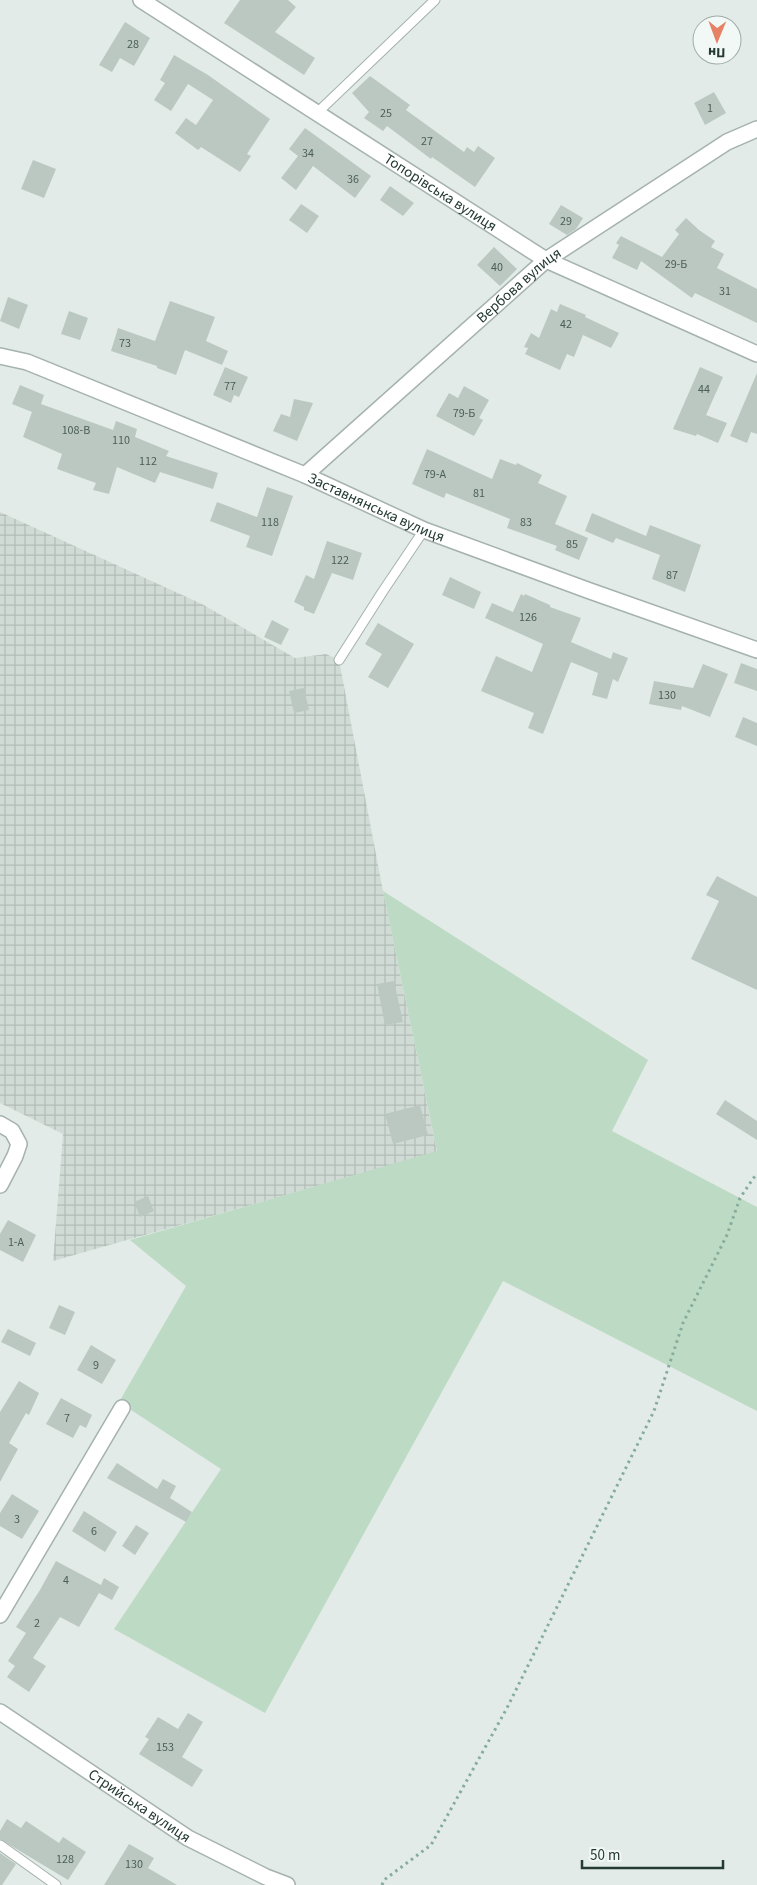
<svg xmlns="http://www.w3.org/2000/svg" width="757" height="1885" viewBox="0 0 757 1885" font-family="'Source Sans 3',sans-serif">
	<defs>
		<pattern id="industrial-grid" width="8" height="8" patternUnits="userSpaceOnUse" patternTransform="scale(1.25)"><rect width="8" height="8" fill="#d0dbd6"/><path d="M0 4h8M4 0v8" fill="none" stroke="#b2bdb8"/></pattern>
	</defs>
	<rect width="100%" height="100%" fill="#e2ebe7"/>
	<polygon fill="url(#industrial-grid)" points="0,512 202,604 295,658 326,654 339,660 383,891 437,1152 53,1261 63,1134 0,1103"/>
	<polygon fill="#bddac4" points="383,891 648,1060 612,1131 757,1207 757,1411 503,1281 265,1713 114,1629 221,1469 119,1402 186,1286 130,1240 437,1151"/>
	<g fill="#bbc8c2">
		<polygon points="240,0 288,0 296,7 275,32 315,58 304,75 224,23"/>
		<polygon points="125,22 150,38 134,66 120,58 112,72 99,65"/>
		<polygon points="174,55 208,75 270,119 247,154 251,156 240,172 201,147 198,150 175,133 186,118 196,125 213,100 188,84 171,111 154,100 165,83 160,80"/>
		<polygon points="370,76 410,105 406,110 464,152 467,147 474,152 478,146 495,158 475,187 432,157 431,159 387,126 383,131 364,118 369,112 352,93"/>
		<polygon points="714,92 726,113 705,125 694,103"/>
		<polygon points="305,128 371,176 355,198 313,166 296,190 281,178 298,156 289,149"/>
		<polygon points="33,160 56,169 44,198 21,189"/>
		<polygon points="390,186 414,203 403,216 380,200"/>
		<polygon points="301,204 319,216 307,233 289,220"/>
		<polygon points="561,205 583,218 576,229 567,235 549,224"/>
		<polygon points="686,218 699,230 715,241 711,247 724,254 717,268 757,289 757,323 695,293 692,298 641,261 637,270 612,258 619,245 616,243 621,236 662,257 679,234 675,230"/>
		<polygon points="494,247 517,269 500,286 477,265"/>
		<polygon points="8,297 28,305 19,329 0,321"/>
		<polygon points="170,301 215,317 206,341 228,351 222,365 185,350 176,375 157,368 157,366 111,351 118,328 155,341"/>
		<polygon points="560,304 586,315 585,317 619,333 611,348 583,335 574,357 567,354 560,370 525,354 528,348 524,347 531,333 539,338 551,309 557,312"/>
		<polygon points="69,311 88,318 80,340 61,334"/>
		<polygon points="225,367 248,377 239,397 234,395 231,403 213,395"/>
		<polygon points="700,367 723,377 706,415 727,423 718,443 697,434 696,436 673,429"/>
		<polygon points="757,373 757,434 751,432 747,443 730,436"/>
		<polygon points="20,385 44,395 41,404 113,430 116,421 137,429 135,437 169,451 166,456 218,473 213,489 160,472 155,483 117,467 109,494 93,490 96,483 57,469 62,454 23,437 32,412 12,404"/>
		<polygon points="464,386 489,400 479,418 483,420 474,436 436,416 449,393 458,398"/>
		<polygon points="294,399 313,403 297,441 273,431 281,414 290,417"/>
		<polygon points="427,449 492,479 500,459 516,465 517,463 542,475 538,483 567,496 555,524 588,538 579,560 555,550 557,546 507,528 510,519 446,493 444,498 412,484"/>
		<polygon points="267,487 293,496 272,556 246,547 250,536 210,521 217,502 257,517"/>
		<polygon points="592,513 646,536 650,525 701,545 685,592 652,579 660,555 616,538 613,543 585,531"/>
		<polygon points="327,541 362,553 353,580 332,573 314,614 304,610 304,607 294,602 306,575 314,579"/>
		<polygon points="450,577 481,592 474,609 442,595"/>
		<polygon points="521,594 524,596 525,594 550,605 550,607 581,618 571,642 611,659 613,652 628,658 618,682 613,679 607,699 592,695 598,673 571,662 543,734 528,728 534,713 481,691 496,656 532,672 543,644 485,618 492,603 513,612"/>
		<polygon points="272,620 289,629 281,645 264,637"/>
		<polygon points="378,623 414,644 388,688 368,677 382,654 365,644"/>
		<polygon points="741,663 757,669 757,691 734,683"/>
		<polygon points="703,664 728,674 710,717 682,706 681,710 649,704 654,681 693,688"/>
		<polygon points="304,688 309,710 294,713 289,691"/>
		<polygon points="743,717 757,723 757,746 735,737"/>
		<polygon points="717,876 757,897 757,990 691,959 719,901 706,895"/>
		<polygon points="394,981 403,1022 385,1025 377,984"/>
		<polygon points="725,1100 757,1121 757,1140 716,1114"/>
		<polygon points="420,1105 428,1135 393,1144 385,1114"/>
		<polygon points="148,1196 154,1211 140,1217 134,1202"/>
		<polygon points="8,1220 36,1235 23,1262 0,1250 0,1234"/>
		<polygon points="59,1305 75,1312 65,1335 49,1328"/>
		<polygon points="8,1329 36,1343 30,1356 1,1342"/>
		<polygon points="91,1345 116,1360 102,1384 77,1370"/>
		<polygon points="19,1381 39,1393 29,1415 26,1413 9,1443 18,1449 0,1482 0,1412"/>
		<polygon points="61,1398 92,1415 86,1428 80,1425 73,1438 46,1424"/>
		<polygon points="117,1463 157,1489 163,1479 176,1486 170,1498 192,1512 186,1522 107,1478"/>
		<polygon points="12,1494 39,1511 22,1539 0,1526 0,1513"/>
		<polygon points="84,1511 117,1532 105,1552 72,1531"/>
		<polygon points="136,1525 149,1533 135,1555 122,1546"/>
		<polygon points="56,1561 101,1585 104,1578 119,1587 112,1600 99,1593 79,1627 60,1617 33,1658 46,1666 29,1692 7,1677 15,1666 8,1661 26,1633 16,1627 40,1590"/>
		<polygon points="188,1713 203,1722 182,1757 203,1770 192,1787 139,1754 149,1739 145,1737 158,1717 178,1729"/>
		<polygon points="7,1819 21,1828 26,1821 59,1843 63,1837 86,1852 68,1880 0,1839 0,1831"/>
		<polygon points="129,1844 154,1858 148,1868 177,1885 104,1885"/>
		<polygon points="0,1853 16,1864 2,1885 0,1885"/>
	</g>
	<g fill="none" stroke-linecap="round" stroke-linejoin="round">
		<g stroke="#a5b2ad" stroke-width="11">
			<g id="service">
				<polyline points="318,112 435,0"/>
				<polyline points="339,660 383,591 424,530"/>
				<polyline points="0,1845 56,1885"/>
			</g>
		</g>
		<g stroke="#a5b2ad" stroke-width="18">
			<g id="minor">
				<path id="s1" d="M141 0 546 260 757 354"/>
				<path id="s2" d="M305 475 546 260 727 142 757 129"/>
				<polyline points="0,1124 12,1131 19,1144 15,1156 0,1185"/>
				<polyline points="0,1615 122,1408"/>
				<path id="s3" d="M0 1712 188 1838 266 1877 287 1885"/>
			</g>
		</g>
		<g stroke="#a5b2ad" stroke-width="18">
			<g id="tertiary">
				<path id="s4" d="M0 356 27 362 305 475 424 530 590 591 757 650"/>
			</g>
		</g>
		<polyline stroke="#85ac9e" stroke-width="3" stroke-dasharray="2.5 4" stroke-linecap="butt" points="382,1885 384,1880 431,1845 507,1708 654,1411 683,1323 727,1235 740,1198 757,1173"/>
		<use href="#service" stroke="#fff" stroke-width="9"/>
		<use href="#minor" stroke="#fff" stroke-width="15"/>
		<use href="#tertiary" stroke="#fff" stroke-width="15"/>
	</g>
	<g text-anchor="middle" stroke-width="4" stroke-linejoin="round" paint-order="stroke">
		<g font-size="12" fill="#4a5e57">
			<text x="133" y="48">28</text>
			<text x="710" y="112">1</text>
			<text x="386" y="117">25</text>
			<text x="427" y="145">27</text>
			<text x="308" y="157">34</text>
			<text x="353" y="183">36</text>
			<text x="566" y="225">29</text>
			<text x="676" y="268">29-Б</text>
			<text x="497" y="271">40</text>
			<text x="725" y="295">31</text>
			<text x="566" y="328">42</text>
			<text x="125" y="347">73</text>
			<text x="230" y="390">77</text>
			<text x="704" y="393">44</text>
			<text x="464" y="417">79-Б</text>
			<text x="76" y="434">108-В</text>
			<text x="121" y="444">110</text>
			<text x="148" y="465">112</text>
			<text x="435" y="478">79-А</text>
			<text x="479" y="497">81</text>
			<text x="270" y="526">118</text>
			<text x="526" y="526">83</text>
			<text x="572" y="548">85</text>
			<text x="340" y="564">122</text>
			<text x="672" y="579">87</text>
			<text x="528" y="621">126</text>
			<text x="667" y="699">130</text>
			<text x="16" y="1246">1-А</text>
			<text x="96" y="1369">9</text>
			<text x="67" y="1422">7</text>
			<text x="17" y="1523">3</text>
			<text x="94" y="1535">6</text>
			<text x="66" y="1584">4</text>
			<text x="37" y="1627">2</text>
			<text x="165" y="1751">153</text>
			<text x="65" y="1863">128</text>
			<text x="134" y="1868">130</text>
		</g>
		<g font-size="15" fill="#243a33" stroke="#f2f8f5">
			<text dy="5" stroke="none"><textPath href="#s1" startOffset="356">Топорівська вулиця</textPath></text>
			<text dy="5" stroke="none"><textPath href="#s2" startOffset="286">Вербова вулиця</textPath></text>
			<text dy="5" stroke="none"><textPath href="#s4" startOffset="406">Заставнянська вулиця</textPath></text>
			<text dy="5" stroke="none"><textPath href="#s3" startOffset="168">Стрийська вулиця</textPath></text>
		</g>
	</g>
	<g transform="translate(717 40) rotate(181)"><circle r="24" fill="#f2f8f5" stroke="#a0aca7"/>
	<path d="M0-4L9 19L0 12L-9 19Z" fill="#e68165"/>
	<text y="-8" font-size="14" font-weight="bold" text-anchor="middle" fill="#243a33">Пн</text>
	</g>
	<path d="M582 1860v8h141v-8" fill="none" stroke="#243a33" stroke-width="2.5"/>
	<text x="590" y="1860" font-size="15" fill="#243a33" stroke="#f2f8f5" stroke-width="4" paint-order="stroke">50 m</text>
</svg>
